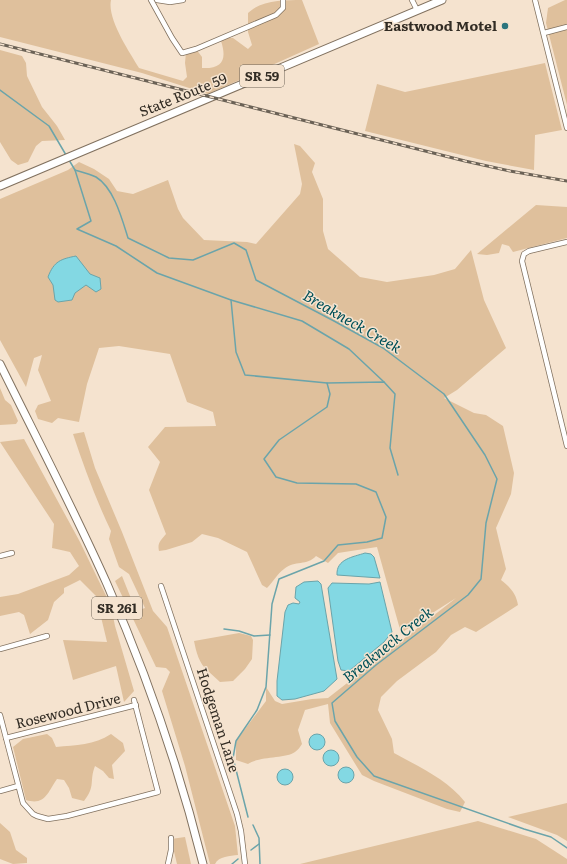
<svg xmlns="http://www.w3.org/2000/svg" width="567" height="864" viewBox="0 0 567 864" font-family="Literata,serif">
	<rect width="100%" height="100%" fill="#f5e3cf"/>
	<g fill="#dfc09c">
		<path d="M0 0H111C107 19 129 51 139 68L183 81 187 77 185 63 186 52 196 49 202 57V68C223 69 227 59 221 41L226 38H233L248 49 252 45 248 32V13C261 0 285 0 302 0L319 44 208 94 142 73 0 37Z"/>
		<polygon points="565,0 567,0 567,105 546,23 548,8"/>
		<polygon points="0,50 22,56 26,63 27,76 42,107 57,126 65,140 42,141 36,146 28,162 18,165 11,160 0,142"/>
		<polygon points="545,63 562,130 535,135 534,170 486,161 365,131 377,84 405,92"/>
		<path d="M294 144 300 146 315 163 312 172 323 199V231L328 249 360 277 387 282 434 275 455 269 471 250 484 300 506 348 457 390 444 398 474 413 486 415 503 426 514 473 511 494 496 528 506 569 501 580C510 587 516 593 518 605L476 632 465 627 451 635 436 652 397 681 381 697 378 710 392 739 394 753C419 767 447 779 465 802L460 812 447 809 374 781 362 775 330 723 328 704 305 710 298 730 302 744C300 747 298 750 295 752 285 759 259 756 248 764L236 760V741L266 701V687L275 701 282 704 312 699 328 698 456 598 401 633 377 547 338 553 328 563 316 556C307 566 295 560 284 569 277 574 273 582 267 588L262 585 247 552 218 538 202 534 192 542 166 550 159 551C157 543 161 540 166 534L149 490 160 462 148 447 165 427 216 426 213 412 187 402 170 354 119 346 99 348 87 384 79 422 58 418 52 423 38 419 35 411 38 405 51 401 38 370 42 355 34 358 26 387 0 340V199L68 170 79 162 94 169 109 179 117 191 133 194 168 180 178 209 183 218 204 240 247 242 256 244 300 194 302 184Z"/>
		<polygon points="536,205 567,207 567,238 513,252 509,246 502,244 499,253 487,255 477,254"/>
		<polygon points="0,388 5,400 11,405 18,421 16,424 0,425"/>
		<path d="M84 432 95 468 122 532 153 611 167 627 235 826 238 855C230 856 219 856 215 864H210L185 766 162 691 170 672 166 668 156 667 115 581 122 576 136 611 145 608 129 574 119 567 109 539 111 531C96 500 84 467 73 434Z"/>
		<polygon points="24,439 80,542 111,606 115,626 134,691 124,702 116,666 73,680 63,640 107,642 96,596 80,580 64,588 64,593 54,602 48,620 30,634 24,615 19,612 0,616 0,597 18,594 69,575 79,566 70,552 52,548 54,524 0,442"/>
		<path d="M239 633 251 636 253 640 252 659 245 669 233 681 220 682C216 678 212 675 208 671 199 664 196 651 194 641Z"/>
		<path d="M47 734 52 738 56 747C76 745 94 745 111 734L123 743 125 751 112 765 114 779 109 778 103 771 95 766C89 781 96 786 84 801L72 798 69 788 64 780 57 779C48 792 45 806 26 800L13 747 23 739Z"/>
		<polygon points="567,803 567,841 557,835 508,817"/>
		<polygon points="478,821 536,839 567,859 567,864 300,864"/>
		<polygon points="0,823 10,832 16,850 27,858 27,863 13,864 0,859"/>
		<polygon points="185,837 191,864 177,864 171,839"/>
	</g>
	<g fill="#83d8e3" stroke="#6ba4aa">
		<path d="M76 256 90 274 100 278 101 289 96 292 86 285 75 293 72 300 58 302 55 300 53 285 48 277C54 261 61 259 76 256Z"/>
		<path d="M365 553 371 554 374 557 380 578 337 575C336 559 353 557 365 553Z"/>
		<polygon points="318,581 321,584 337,679 324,691 295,699 282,700 277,696 277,681 285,612 288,605 293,603 299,604 300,602 295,598 296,587 304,582"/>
		<polygon points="380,582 392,632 384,642 349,671 341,670 338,661 328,588 332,583 369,584"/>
		<circle cx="317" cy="742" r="8"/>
		<circle cx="331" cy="758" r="8"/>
		<circle cx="346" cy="775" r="8"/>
		<circle cx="285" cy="777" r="8"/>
	</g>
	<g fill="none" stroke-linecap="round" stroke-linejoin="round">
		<g stroke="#6ba4aa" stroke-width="1.5">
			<polyline points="0,90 49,126 66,155"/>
			<polyline points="69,160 75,170 91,221 77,229 116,246 157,273 231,300 236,352 245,375 327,383 330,394 327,407 279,440 264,459 276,477 297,483 356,484 376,492 386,517 382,538 367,542 338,545 324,561 279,579 272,604 266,687 257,710 236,741 233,758 248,817"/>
			<path d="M75 170C82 172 90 174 96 177 114 188 122 219 128 238L169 258 193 260 234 243 246 250 256 280 334 321 383 348 444 394 485 455 497 479 486 523 481 579 468 595 376 665 332 703 335 721 357 757 374 776 524 829 551 837 567 848"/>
			<polyline points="231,300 302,321 349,349 384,382"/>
			<polyline points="327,383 384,382 395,394 390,448 398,475"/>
			<polyline points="224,629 239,631 254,636 270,635"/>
			<polyline points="253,825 259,838 260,864"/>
			<polyline points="251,850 259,844"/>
			<polyline points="232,864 238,859"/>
		</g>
		<g stroke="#81715f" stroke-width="6">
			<g id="street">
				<polyline points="151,0 172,38 182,53 196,49 276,15 283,8 283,0"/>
				<polyline points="157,0 170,2 183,0"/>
				<polyline points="412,0 417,10"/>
				<polyline points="535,0 567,128"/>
				<polyline points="544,33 567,27"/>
				<polyline points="567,242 529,251 524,254 522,261 567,446"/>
				<polyline points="0,556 12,553"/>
				<polyline points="161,586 237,814 241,831 245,864"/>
				<polyline points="0,649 47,636"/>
				<polyline points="0,715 23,803 33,814 37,816 48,819 67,816 158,792 134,700"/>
				<polyline points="6,738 136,705"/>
				<polyline points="0,791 18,786"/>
				<polyline points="168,864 171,850 171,838"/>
			</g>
		</g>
		<g stroke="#81715f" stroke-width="9">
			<g id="primary">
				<polyline points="0,186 442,0"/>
				<path d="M0 364C36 437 74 510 107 584 147 675 179 768 203 864"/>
			</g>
		</g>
		<use href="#street" stroke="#fff" stroke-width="4.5"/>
		<use href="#primary" stroke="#fff" stroke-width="7"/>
		<g stroke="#6b6256" stroke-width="3">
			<polyline id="rail" points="0,44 465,161 510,171 567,181"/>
		</g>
		<use href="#rail" stroke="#f5e3cf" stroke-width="1.5" stroke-dasharray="4.5" stroke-linecap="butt"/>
	</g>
	<circle fill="#2b747d" stroke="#f5e3cf" stroke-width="1.5" cx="505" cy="26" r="4"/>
	<g text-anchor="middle" stroke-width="3" stroke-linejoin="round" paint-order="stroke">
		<g fill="#f5e3cf" stroke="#6c6357" stroke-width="1">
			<rect x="240" y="65" width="44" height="22" rx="3"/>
			<rect x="92" y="597" width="50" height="22" rx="3"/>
		</g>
		<g font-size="13" font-weight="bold" fill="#322c24">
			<text x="262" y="81">SR 59</text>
			<text x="117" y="613">SR 261</text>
		</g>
		<g font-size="14" font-weight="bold" fill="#322c24" stroke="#f5e3cf" text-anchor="end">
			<text x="497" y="31">Eastwood Motel</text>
		</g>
		<g font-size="14" fill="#322c24" stroke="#f5e3cf">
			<text transform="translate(183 95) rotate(-22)" y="5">State Route 59</text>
			<text transform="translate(68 711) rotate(-14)" y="5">Rosewood Drive</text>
			<text transform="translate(218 720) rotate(72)" y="5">Hodgeman Lane</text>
		</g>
		<g font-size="15" font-style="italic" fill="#005058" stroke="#f5e3cf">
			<text transform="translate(352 322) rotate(30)" y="5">Breakneck Creek</text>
			<text transform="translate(388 645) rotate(-39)" y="5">Breakneck Creek</text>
		</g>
	</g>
</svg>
